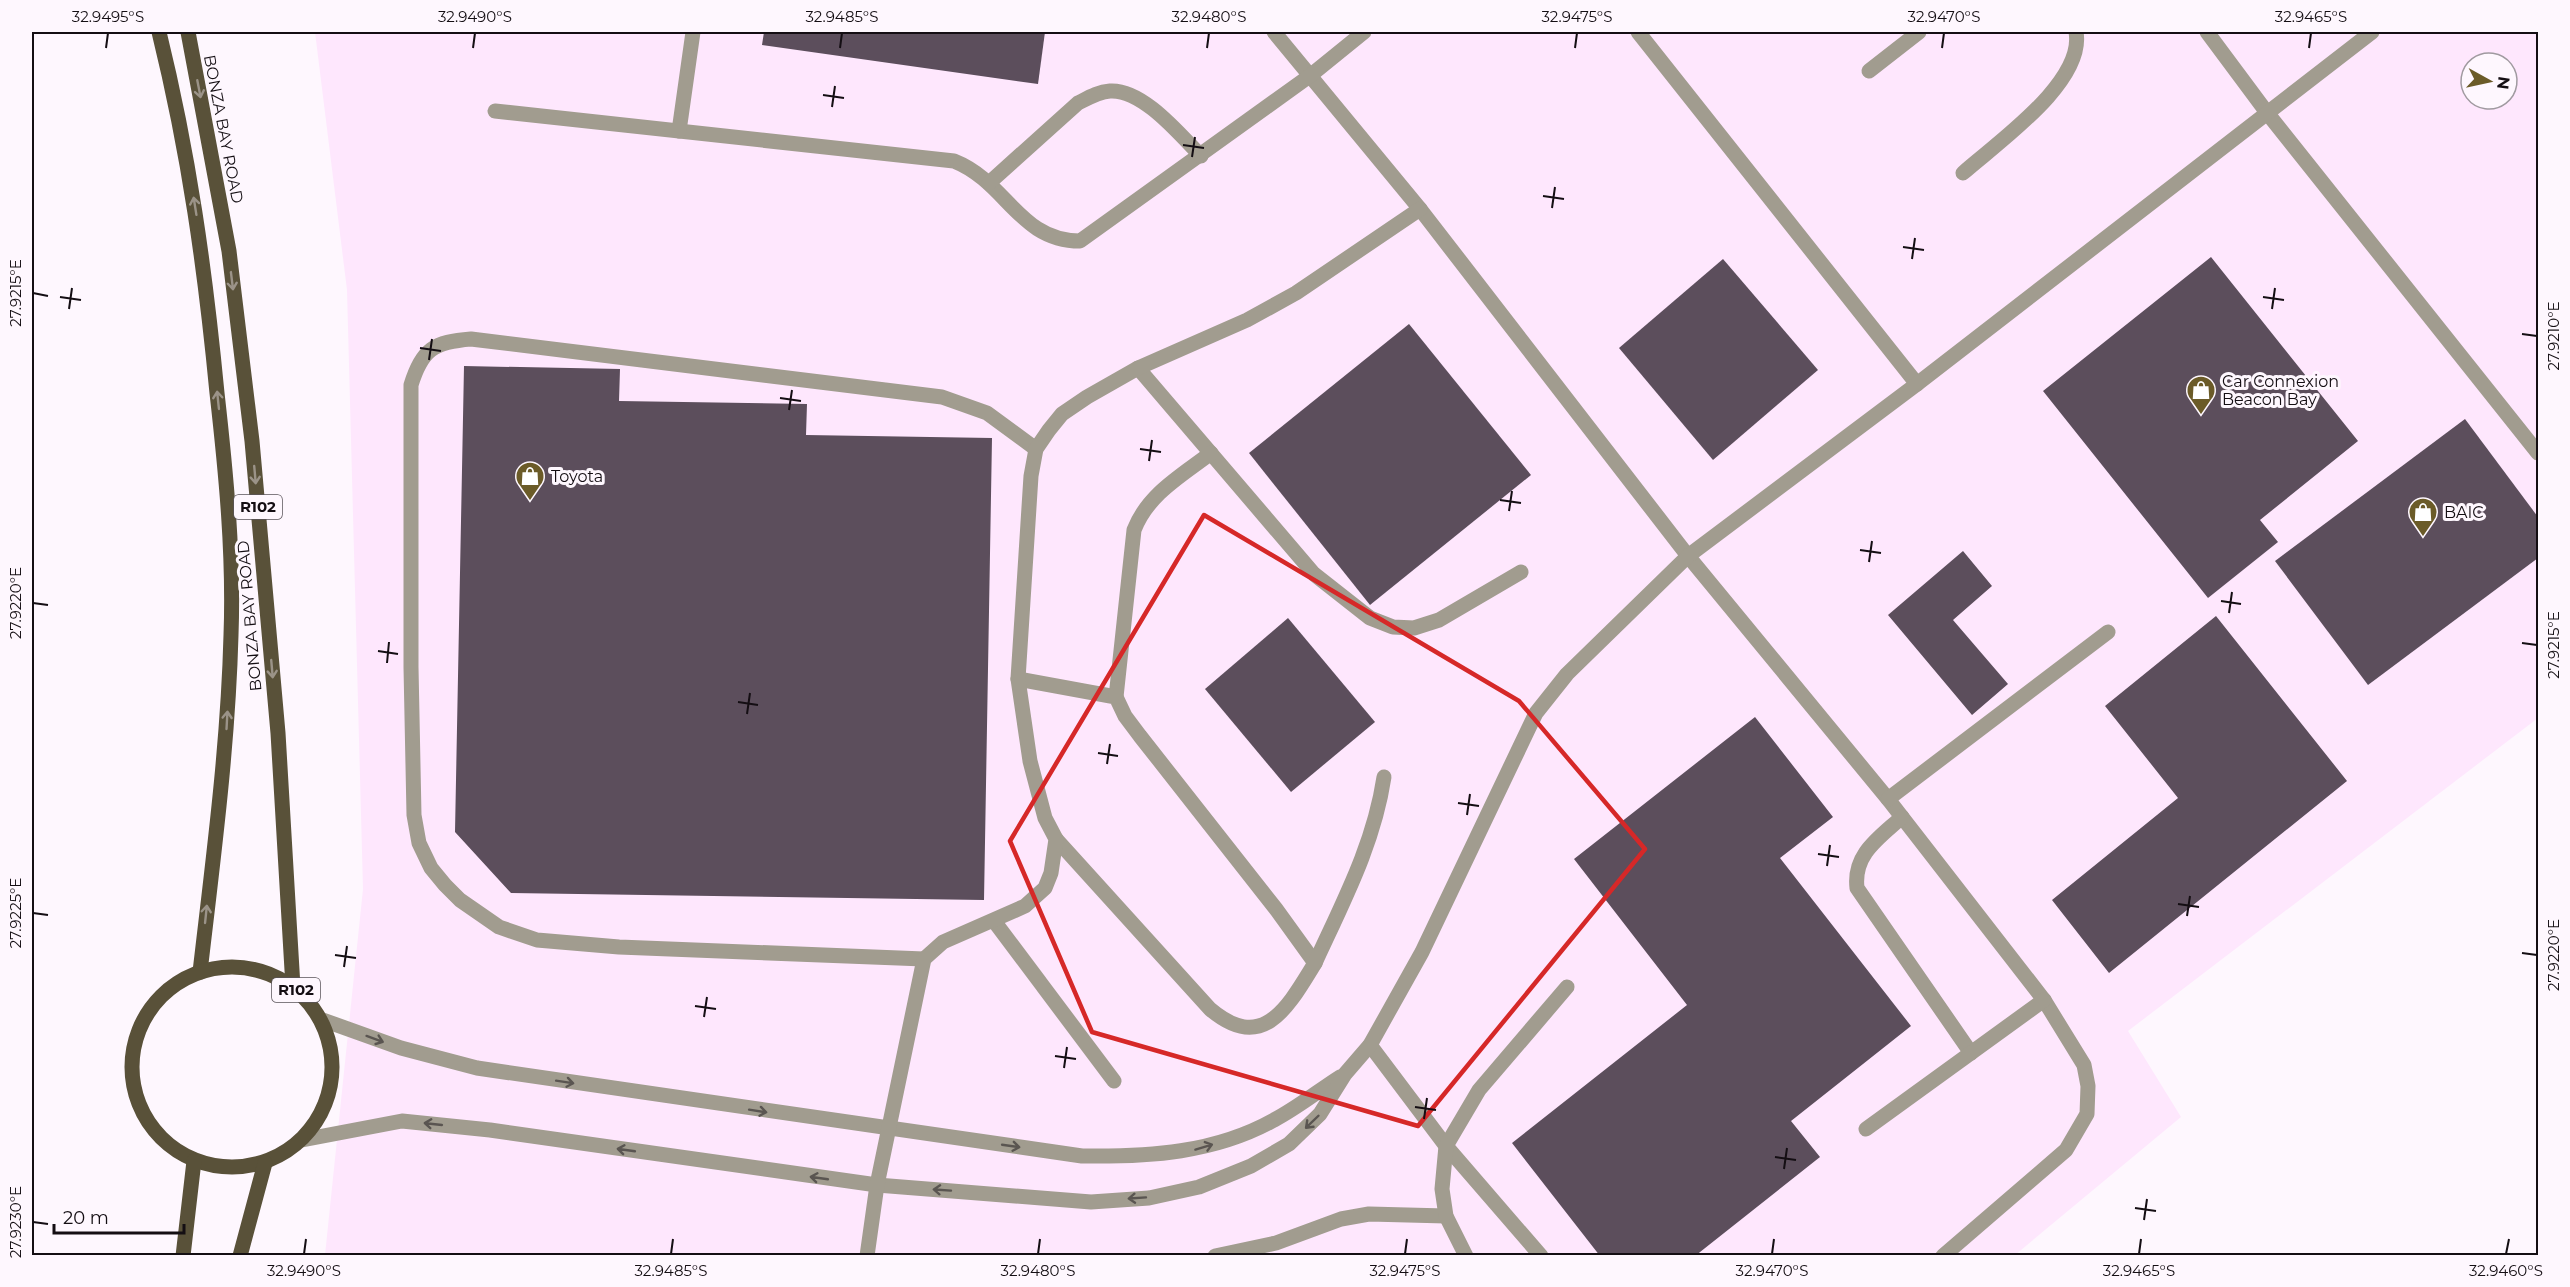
<svg xmlns="http://www.w3.org/2000/svg" width="2570" height="1287" viewBox="0 0 2570 1287" font-family="Montserrat,sans-serif">
	<rect width="100%" height="100%" fill="#fef7fe"/>
	<path fill="#fee7fd" fill-rule="evenodd" d="M315 32H2538V718L2128 1031 2181 1117 2015 1255H325L363 889 347 290ZM2471 63H2507V99H2471Z"/>
	<g fill="#5c4e5c">
		<polygon points="764,32 1045,32 1038,84 762,45"/>
		<polygon points="2211,257 2358,441 2260,520 2278,542 2208,598 2043,391"/>
		<polygon points="1723,259 1818,370 1713,460 1619,348"/>
		<polygon points="1409,324 1531,475 1370,605 1249,453"/>
		<polygon points="464,366 620,369 619,401 807,404 806,435 992,438 984,900 511,893 455,832"/>
		<polygon points="2465,419 2538,517 2538,558 2368,685 2275,561"/>
		<polygon points="1963,551 1992,586 1953,620 2008,684 1972,715 1888,615"/>
		<polygon points="2216,616 2347,781 2109,973 2052,900 2178,798 2105,706"/>
		<polygon points="1288,618 1375,722 1291,792 1205,689"/>
		<polygon points="1755,717 1833,817 1780,858 1911,1026 1791,1121 1820,1157 1695,1256 1600,1256 1512,1143 1687,1005 1574,859"/>
	</g>
	<g fill="none" stroke-linecap="round" stroke-linejoin="round">
		<g stroke="#a19c8f" stroke-width="15">
			<polyline points="1274,32 1420,209 1688,556 1888,799 2044,1000 2084,1065 2088,1086 2087,1114 2066,1150 1943,1256"/>
			<polyline points="1638,32 1917,384"/>
			<polyline points="2207,32 2268,114 2538,453"/>
			<polyline points="1869,71 1919,32"/>
			<path d="M495 111 954 161C1007 182 1019 241 1080 241L1311 75 1364 32"/>
			<polyline points="679,131 693,32"/>
			<path d="M1963 173C1998 142 2085 82 2076 32"/>
			<path d="M989 183 1078 103C1088 98 1098 92 1110 91 1143 89 1180 135 1201 156"/>
			<polyline points="1138,368 1314,574 1370,618 1393,627 1414,628 1439,620 1521,572"/>
			<path d="M1018 679 1116 697 1125 716 1140 736 1276 909 1315 963C1288 1007 1263 1054 1210 1009L1056 839"/>
			<path d="M1116 697 1134 530C1148 494 1181 476 1211 453"/>
			<polyline points="1888,799 2108,632"/>
			<path d="M1902 817C1879 838 1853 854 1857 888L1971 1053"/>
			<polyline points="994,921 1114,1081"/>
			<path d="M924 959 619 947 537 940 499 927 460 900 445 885 431 868 419 843 414 815 411 667V385C422 349 434 342 471 339L942 397 987 413 1036 449"/>
			<path d="M1315 963C1343 902 1374 844 1384 777"/>
			<path d="M320 1019 401 1048 477 1068 1082 1156C1149 1157 1215 1153 1274 1120 1297 1108 1318 1091 1340 1077"/>
			<polyline points="1370,1045 1446,1146 1541,1256"/>
			<polyline points="1866,1129 2044,1000"/>
			<polyline points="302,1140 402,1121 490,1130 877,1185 1091,1202 1149,1198 1199,1187 1251,1166 1289,1144 1320,1114 1345,1074 1370,1045 1422,952 1536,713 1567,674 1688,556 1917,384 2372,32"/>
			<polyline points="867,1256 877,1185 924,959 943,942 1025,906 1045,888 1051,873 1056,839 1045,818 1030,761 1018,679 1031,476 1036,449 1049,430 1062,414 1087,397 1138,368 1247,320 1296,293 1420,209"/>
			<polyline points="1215,1256 1276,1243 1341,1219 1369,1214 1446,1216"/>
			<polyline points="1466,1256 1446,1216 1442,1189 1446,1146 1479,1090 1567,987"/>
		</g>
		<g stroke="#595139" stroke-width="15">
			<path d="M159 32C189 154 205 268 217 393 226 473 234 555 231 635 228 748 213 860 200 972"/>
			<polyline points="188,32 229,251 252,441 278,733 293,987"/>
			<circle cx="232" cy="1067" r="100"/>
			<polyline points="183,1256 194,1161"/>
			<polyline points="240,1256 265,1163"/>
		</g>
	</g>
	<defs><path id="oneway-shaft" d="M-6 0H5M1.5-3L5.5 0L1.5 3" fill="none" stroke-width="1.6" stroke-linecap="round" stroke-linejoin="round" transform="scale(1.5)"/></defs>
	<g stroke="#9b9388">
		<use href="#oneway-shaft" transform="translate(199 89) rotate(79)"/>
		<use href="#oneway-shaft" transform="translate(195 206) rotate(-99)"/>
		<use href="#oneway-shaft" transform="translate(232 281) rotate(83)"/>
		<use href="#oneway-shaft" transform="translate(218 400) rotate(-96)"/>
		<use href="#oneway-shaft" transform="translate(255 475) rotate(85)"/>
		<use href="#oneway-shaft" transform="translate(272 669) rotate(85)"/>
		<use href="#oneway-shaft" transform="translate(227 720) rotate(-87)"/>
		<use href="#oneway-shaft" transform="translate(206 914) rotate(-84)"/>
	</g>
	<g stroke="#5a5551">
		<use href="#oneway-shaft" transform="translate(375 1039) rotate(20)"/>
		<use href="#oneway-shaft" transform="translate(565 1082) rotate(9)"/>
		<use href="#oneway-shaft" transform="translate(758 1111) rotate(9)"/>
		<use href="#oneway-shaft" transform="translate(1312 1122) rotate(136)"/>
		<use href="#oneway-shaft" transform="translate(433 1124) rotate(-174)"/>
		<use href="#oneway-shaft" transform="translate(1011 1146) rotate(8)"/>
		<use href="#oneway-shaft" transform="translate(1204 1147) rotate(-17)"/>
		<use href="#oneway-shaft" transform="translate(626 1150) rotate(-172)"/>
		<use href="#oneway-shaft" transform="translate(819 1178) rotate(-172)"/>
		<use href="#oneway-shaft" transform="translate(942 1190) rotate(-176)"/>
		<use href="#oneway-shaft" transform="translate(1137 1198) rotate(176)"/>
	</g>
	<path fill="none" stroke="#d62828" stroke-width="4.5" stroke-linejoin="round" d="M1204 515 1519 701 1645 849 1418 1126 1092 1032 1010 841Z"/>
	<path fill="none" stroke="#140e13" stroke-width="2" d="M106 48 108 33M473 48 475 33M840 48 842 33M1207 48 1209 33M1575 48 1577 33M1942 48 1944 33M2309 48 2311 33M823 95 844 98M832 107 835 86M1183 145 1204 148M1192 157 1195 137M1543 196 1564 199M1552 208 1555 187M1903 247 1924 250M1912 259 1915 238M33 293 48 296M60 297 81 300M2263 297 2284 300M69 309 72 288M2272 309 2275 288M2522 334 2537 336M420 348 441 351M429 360 432 339M780 398 801 401M789 410 792 390M1140 449 1161 452M1149 461 1152 440M1500 500 1521 503M1509 511 1512 491M1860 550 1881 553M1869 562 1872 541M2221 601 2241 604M33 603 48 605M2229 613 2232 592M2522 643 2537 645M378 651 398 654M387 663 389 642M738 702 758 705M747 714 750 693M1098 753 1118 756M1107 764 1110 744M1458 803 1479 806M1467 815 1470 794M1818 854 1839 857M1827 866 1830 845M2178 904 2199 907M33 913 48 915M2187 916 2190 896M2522 953 2537 955M335 955 356 958M344 967 347 946M695 1006 716 1009M704 1017 707 997M1055 1056 1076 1059M1064 1068 1067 1047M1415 1107 1436 1110M1424 1119 1427 1098M1775 1157 1796 1160M1784 1169 1787 1148M2135 1208 2156 1211M2144 1220 2147 1199M33 1222 48 1224M304 1254 306 1239M671 1254 673 1239M1038 1254 1040 1239M1405 1254 1407 1239M1772 1254 1774 1239M2139 1254 2141 1239M2506 1254 2509 1239"/>
	<defs>
		<g id="shop-pin" transform="scale(1.5)"><path d="M0 17L-7.5 6A9.5 9.5 0 1 1 7.5 6Z" fill="#6b5b28" stroke="#fef7fe"/><path d="M-5-2.5h2.3a2.7 3.5 0 0 1 5.4 0H5L5.5 6h-11ZM-1.5-2.5h3a1.5 2.3 0 0 0-3 0Z" fill="#fff"/></g>
	</defs>
	<g fill-rule="evenodd">
		<use href="#shop-pin" x="2201" y="390"/>
		<use href="#shop-pin" x="530" y="476"/>
		<use href="#shop-pin" x="2423" y="512"/>
	</g>
	<g text-anchor="middle" stroke-width="6" stroke-linejoin="round" paint-order="stroke">
		<g fill="#fef7fe" stroke="#5a545a" stroke-width="1.5">
			<rect x="234" y="495" width="48" height="24" rx="4.5"/>
			<rect x="272" y="978" width="48" height="24" rx="4.5"/>
		</g>
		<g font-size="15" font-weight="bold" fill="#140e13">
			<text x="258" y="512">R102</text>
			<text x="296" y="995">R102</text>
		</g>
		<g font-size="16" fill="#140e13" stroke="#fef7fe">
			<text transform="translate(224 129) rotate(79)" y="6">BONZA BAY ROAD</text>
			<text transform="translate(249 616) rotate(-95)" y="6">BONZA BAY ROAD</text>
		</g>
		<g font-size="16" fill="#140e13" stroke="#fef7fe" text-anchor="start">
			<text x="2222" y="387">Car Connexion<tspan x="2222" dy="18">Beacon Bay</tspan></text>
			<text x="551" y="482">Toyota</text>
			<text x="2444" y="518">BAIC</text>
		</g>
	</g>
	<rect width="2570" height="1287" fill="none" stroke="#fef7fe" stroke-width="66"/>
	<g transform="translate(2489 81) rotate(98)"><circle r="28" fill="#fef7fe" stroke="#a09aa0" stroke-width="1.5"/>
	<path d="M0-4.5L10 22L0 15L-10 22Z" fill="#6b5b28"/>
	<text y="-9" font-size="16" font-weight="bold" text-anchor="middle" fill="#140e13">N</text>
	</g>
	<path d="M54 1224v9h130v-9" fill="none" stroke="#140e13" stroke-width="3"/>
	<text x="63" y="1224" font-size="18" fill="#140e13" stroke="#fef7fe" stroke-width="4.5" paint-order="stroke">20 m</text>
	<rect x="33" y="33" width="2504" height="1221" fill="none" stroke="#140e13" stroke-width="2"/>
	<g font-size="15" text-anchor="middle" fill="#140e13">
		<text x="108" y="22">32.9495°S</text>
		<text x="475" y="22">32.9490°S</text>
		<text x="842" y="22">32.9485°S</text>
		<text x="1209" y="22">32.9480°S</text>
		<text x="1577" y="22">32.9475°S</text>
		<text x="1944" y="22">32.9470°S</text>
		<text x="2311" y="22">32.9465°S</text>
		<text transform="translate(16 293) rotate(-90)" y="5">27.9215°E</text>
		<text transform="translate(2554 336) rotate(-90)" y="5">27.9210°E</text>
		<text transform="translate(16 603) rotate(-90)" y="5">27.9220°E</text>
		<text transform="translate(2554 645) rotate(-90)" y="5">27.9215°E</text>
		<text transform="translate(16 913) rotate(-90)" y="5">27.9225°E</text>
		<text transform="translate(2554 955) rotate(-90)" y="5">27.9220°E</text>
		<text transform="translate(16 1222) rotate(-90)" y="5">27.9230°E</text>
		<text x="304" y="1276">32.9490°S</text>
		<text x="671" y="1276">32.9485°S</text>
		<text x="1038" y="1276">32.9480°S</text>
		<text x="1405" y="1276">32.9475°S</text>
		<text x="1772" y="1276">32.9470°S</text>
		<text x="2139" y="1276">32.9465°S</text>
		<text x="2506" y="1276">32.9460°S</text>
	</g>
</svg>
